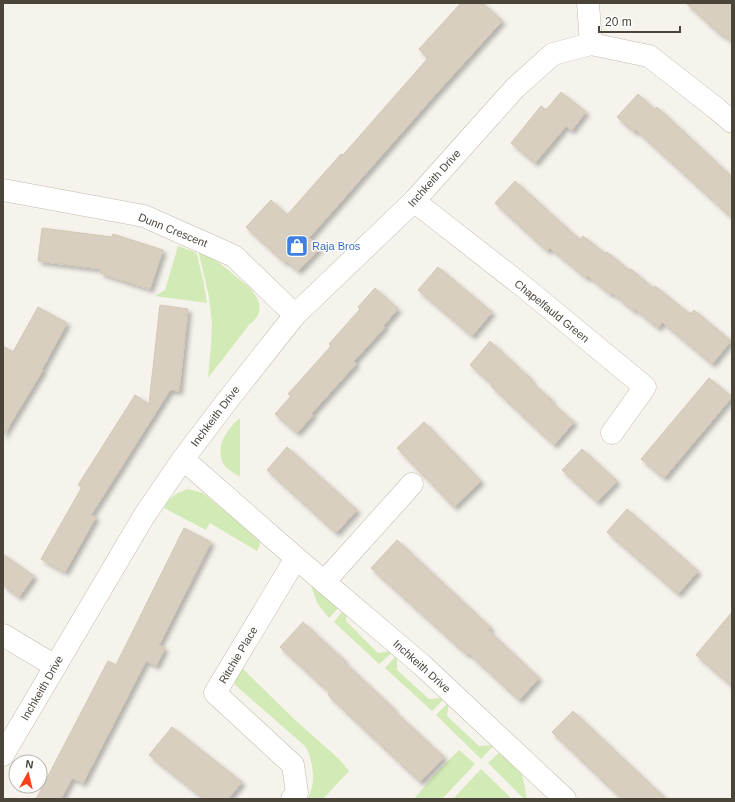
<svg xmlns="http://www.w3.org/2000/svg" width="735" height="802" viewBox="0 0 735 802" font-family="Arial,sans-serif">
	<defs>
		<filter id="shadow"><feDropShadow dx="3.5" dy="3.5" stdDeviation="2" flood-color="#0004"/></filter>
	</defs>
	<rect width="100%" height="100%" fill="#f6f3ec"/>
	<g fill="#d2eab5">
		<path d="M197 245 249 287C261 300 265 313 249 325L208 378 211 346 212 324 209 297Z"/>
		<polygon points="178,246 195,252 197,255 203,280 207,303 155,296 165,290"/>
		<path d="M240 418V477C234 473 226 469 223 463 215 445 228 428 240 418Z"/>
		<path d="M188 489 203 493 259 539 260 544 257 551 210 523 206 530 164 508C169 497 176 493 188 489Z"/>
		<polygon points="307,573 341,605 329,618 317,603"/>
		<polygon points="346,607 347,609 346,621 378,653 391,651 393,652 379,664 334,622"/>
		<polygon points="397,655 397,670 429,699 443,698 444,699 432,711 385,668"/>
		<path d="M239 665 295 720 339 759 349 771 323 799H307C317 786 313 760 306 747L235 685 234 676Z"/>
		<polygon points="449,702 447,716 479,746 494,745 481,759 436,715"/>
		<polygon points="459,750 475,764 442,799 414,799 435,774"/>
		<polygon points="500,752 519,770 523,778 527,799 524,799 488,763"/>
		<polygon points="481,769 512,799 453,799"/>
	</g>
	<g fill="#d8cfc1" stroke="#d3c7b4" filter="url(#shadow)">
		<polygon points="461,3 483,3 502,21 434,96 309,238 320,248 298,271 286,261 284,262 246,227 271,200 287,215 341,154 343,155 428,58 419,49"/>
		<polygon points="686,3 732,3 732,42 722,34 721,35"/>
		<polygon points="561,92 586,112 571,131 566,126 535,163 511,143 541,106 546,110"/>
		<polygon points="638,94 655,110 657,107 732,177 732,218 636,130 634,132 617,117"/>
		<polygon points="515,181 580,240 583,236 606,254 607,252 630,271 631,269 653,288 655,286 690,314 694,310 731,341 712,364 662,322 658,328 635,309 634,311 612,293 610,294 588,276 586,278 550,248 547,251 495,203"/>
		<polygon points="42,228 112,237 113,234 163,250 150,289 100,273 102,269 38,261"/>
		<polygon points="438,267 492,312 472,336 418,290"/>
		<polygon points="375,288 398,309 383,326 385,327 354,361 356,364 311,414 313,415 297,433 275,414 291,396 288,394 331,346 329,344 360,309 358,307"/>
		<polygon points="160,305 188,309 179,391 170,390 115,477 91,515 96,517 65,572 41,559 82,487 78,485 135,395 149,404"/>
		<polygon points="38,307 67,323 42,369 43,370 3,436 3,346 13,352"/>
		<polygon points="490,341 532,380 530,381 552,400 551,402 574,422 554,445 491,386 493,385 470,365"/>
		<polygon points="709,378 732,397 664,478 641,459"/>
		<polygon points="424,422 481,481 454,507 397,448"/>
		<polygon points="287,447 357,510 336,533 267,470"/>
		<polygon points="582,449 617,481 597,502 562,470"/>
		<polygon points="627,509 698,571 678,594 607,532"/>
		<polygon points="184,528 211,542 159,645 165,648 156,666 146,661 83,783 72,778 61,799 36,799 108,661 116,665"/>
		<polygon points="397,540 491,628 488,630 539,678 519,700 468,653 466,654 371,568"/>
		<polygon points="3,554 34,576 19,597 3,585"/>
		<polygon points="732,612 732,686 696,655"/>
		<polygon points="303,622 345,661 344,662 394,709 393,710 444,757 420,782 328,695 330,693 280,647"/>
		<polygon points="573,711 614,750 666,799 622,799 580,759 552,732"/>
		<polygon points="172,727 242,782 228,799 204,799 149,755"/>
	</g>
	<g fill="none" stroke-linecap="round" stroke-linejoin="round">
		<g stroke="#c2bbae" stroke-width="23">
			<g id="minor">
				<polyline points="588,3 591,44"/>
				<polyline points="3,190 144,216 234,256 295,315"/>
				<polyline points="414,201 524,287 645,387 612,433"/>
				<polyline points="183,459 296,558 422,665 565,799"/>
				<polyline points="324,582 412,484"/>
				<polyline points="3,635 55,666"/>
				<polyline points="3,755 144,516 183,459 227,401 295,315 414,201 515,88 553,54 591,44 649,56 717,109 732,122"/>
				<polyline points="292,799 297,793 293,765 215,693 296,558"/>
			</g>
		</g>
		<use href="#minor" stroke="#fff" stroke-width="22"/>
	</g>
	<defs>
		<g id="shop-square" transform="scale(1.15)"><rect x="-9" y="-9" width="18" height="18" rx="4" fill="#3f7fe0" stroke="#fff"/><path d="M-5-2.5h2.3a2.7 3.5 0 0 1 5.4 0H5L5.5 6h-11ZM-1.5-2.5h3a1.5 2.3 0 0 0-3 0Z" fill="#fff"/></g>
	</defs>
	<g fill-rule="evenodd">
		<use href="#shop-square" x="297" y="246"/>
	</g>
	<g text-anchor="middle" stroke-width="3" stroke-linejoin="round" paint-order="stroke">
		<g font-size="11" fill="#4b4439" stroke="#fff">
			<text transform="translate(434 178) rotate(-48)" y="4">Inchkeith Drive</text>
			<text transform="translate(173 230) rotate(22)" y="4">Dunn Crescent</text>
			<text transform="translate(552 311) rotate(39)" y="4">Chapelfauld Green</text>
			<text transform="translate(215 416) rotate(-53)" y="4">Inchkeith Drive</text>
			<text transform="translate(238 655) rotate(-59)" y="4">Ritchie Place</text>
			<text transform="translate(422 666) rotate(42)" y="4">Inchkeith Drive</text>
			<text transform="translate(42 688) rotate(-60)" y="4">Inchkeith Drive</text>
		</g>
		<g font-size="11" fill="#366cbe" stroke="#fff" text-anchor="start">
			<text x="312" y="250">Raja Bros</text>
		</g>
	</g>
	<rect width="735" height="802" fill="none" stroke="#4b4439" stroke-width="8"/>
	<g transform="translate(28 774) rotate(8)"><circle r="19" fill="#ffffff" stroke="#b7b4b0"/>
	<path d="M0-3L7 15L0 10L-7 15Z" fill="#fc3f1d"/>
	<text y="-6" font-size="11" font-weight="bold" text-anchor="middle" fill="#4b4439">N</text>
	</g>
	<path d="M599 26v6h81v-6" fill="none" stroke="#4b4439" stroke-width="2"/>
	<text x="605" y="26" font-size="12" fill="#4b4439" stroke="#ffffff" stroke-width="3" paint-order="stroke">20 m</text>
</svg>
